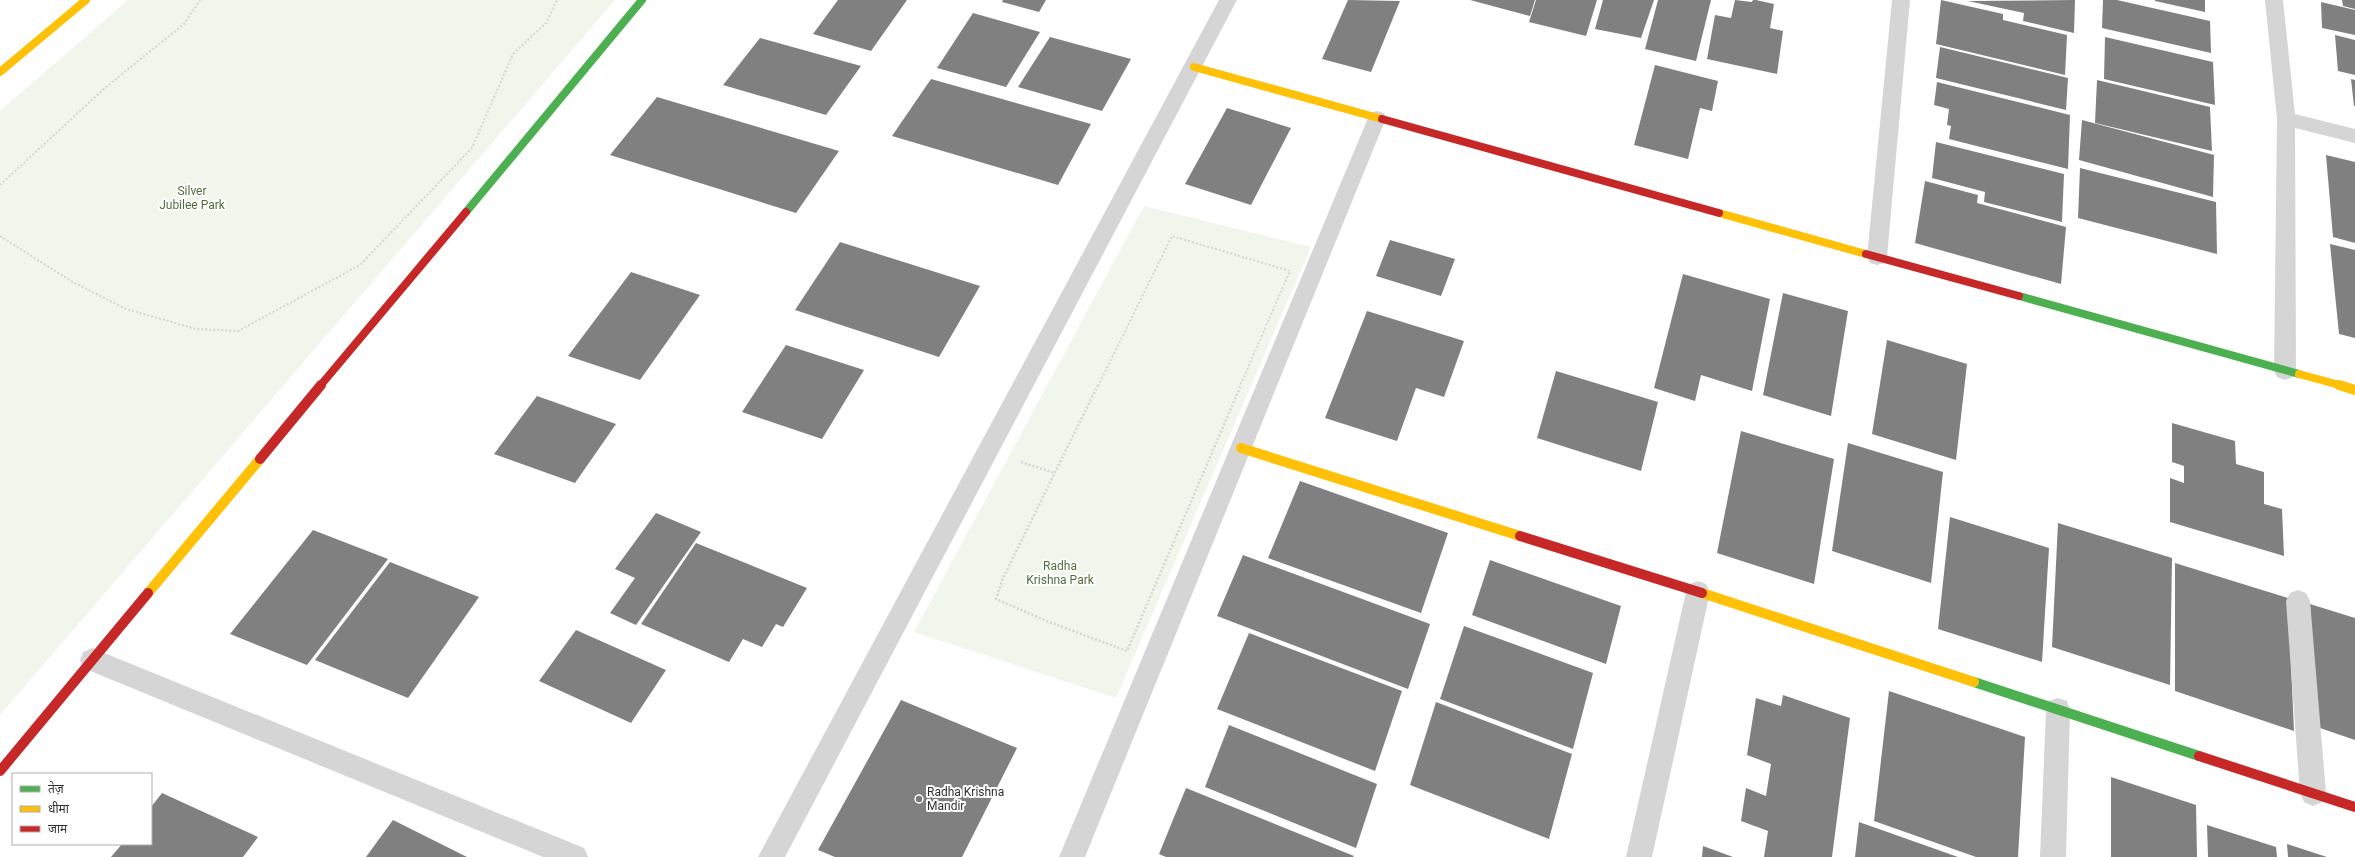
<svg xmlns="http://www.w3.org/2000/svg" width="2355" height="857" viewBox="0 0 2355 857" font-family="Roboto,'Noto Sans Devanagari',sans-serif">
	<rect width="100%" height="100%" fill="#fff"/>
	<g fill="#f1f6ed">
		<polygon points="128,0 615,0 0,715 0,111"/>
		<polygon points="1144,206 1311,247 1116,698 914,632"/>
	</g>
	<g fill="#808080">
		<polygon points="838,0 907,0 871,51 813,34"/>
		<polygon points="1003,0 1046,0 1039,12 1002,2"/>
		<polygon points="1348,0 1400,1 1371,72 1322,59"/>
		<polygon points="1470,0 1535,0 1530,16"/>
		<polygon points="1536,0 1597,0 1586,36 1529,22"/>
		<polygon points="1603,0 1654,0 1641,38 1595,29"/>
		<polygon points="1658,0 1711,0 1696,61 1645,49"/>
		<polygon points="1735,0 1752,2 1753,0 1756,0 1774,4 1770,28 1783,31 1777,74 1707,59 1715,15 1731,18"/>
		<polygon points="1941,0 2003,14 2003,20 2067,35 2065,75 1936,44"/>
		<polygon points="2075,0 2074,33 2023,21 2024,13 1968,1"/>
		<polygon points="2103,0 2117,0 2210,21 2211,53 2102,28"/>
		<polygon points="2155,0 2205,0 2205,12 2155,1"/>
		<polygon points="2342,0 2355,0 2355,9 2343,6"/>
		<polygon points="2321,2 2355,10 2355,35 2322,28"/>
		<polygon points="973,13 1040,32 1006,87 937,68"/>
		<polygon points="2335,35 2355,40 2355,75 2338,71"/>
		<polygon points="1050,37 1131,59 1102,111 1018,87"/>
		<polygon points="2105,37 2213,62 2215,105 2104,79"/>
		<polygon points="760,38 861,66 826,115 723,85"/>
		<polygon points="1940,47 2068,78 2066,110 1936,78"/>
		<polygon points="1655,65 1718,81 1712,111 1700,108 1688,159 1634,145"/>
		<polygon points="931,79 1091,124 1058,185 892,136"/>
		<polygon points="2351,79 2355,80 2355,106 2354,106"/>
		<polygon points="2097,80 2210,107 2212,151 2095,123"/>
		<polygon points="1937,82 2070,115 2068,169 1949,139 1951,126 1947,125 1949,109 1934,105"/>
		<polygon points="657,97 839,151 796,213 610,155"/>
		<polygon points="1227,108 1291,128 1251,205 1185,184"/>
		<polygon points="2082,120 2214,155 2213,197 2079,160"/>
		<polygon points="1936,142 2064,174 2062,222 1984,202 1985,192 1932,178"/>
		<polygon points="2326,155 2355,162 2355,243 2333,237"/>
		<polygon points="2080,168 2216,202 2217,254 2078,218"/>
		<polygon points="1925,181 1978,195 1977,203 2066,227 2061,284 1915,243"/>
		<polygon points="1390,240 1455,259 1441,296 1376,276"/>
		<polygon points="840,242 980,286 939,357 795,310"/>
		<polygon points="2330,244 2355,250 2355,338 2339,334"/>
		<polygon points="631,272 700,295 640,380 568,356"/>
		<polygon points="1683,274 1770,299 1752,391 1701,375 1695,401 1654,388"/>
		<polygon points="1783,293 1848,311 1831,416 1763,395"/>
		<polygon points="1367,311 1464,341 1444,397 1416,388 1397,441 1325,418"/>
		<polygon points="1887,340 1967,364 1956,460 1872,434"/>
		<polygon points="786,345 864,370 822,439 742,412"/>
		<polygon points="1556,371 1658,402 1641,471 1537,438"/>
		<polygon points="537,396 616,424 575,483 494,454"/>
		<polygon points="2172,423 2235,441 2236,464 2264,472 2264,504 2282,509 2284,556 2170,522 2170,478 2184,483 2184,466 2172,462"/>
		<polygon points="1741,431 1834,459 1814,584 1717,553"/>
		<polygon points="1848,443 1943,472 1931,583 1832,551"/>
		<polygon points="1300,481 1448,533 1421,613 1268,558"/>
		<polygon points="656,513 701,532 636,625 610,613 635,578 615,569"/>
		<polygon points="1950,517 2049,548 2042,662 1938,629"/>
		<polygon points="2058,523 2172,558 2170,685 2052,647"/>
		<polygon points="313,530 388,559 307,665 230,634"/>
		<polygon points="696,543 807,588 783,627 776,624 762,647 743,639 729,662 641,624"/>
		<polygon points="1243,555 1430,624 1408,689 1217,616"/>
		<polygon points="1490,560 1621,606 1606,664 1472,615"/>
		<polygon points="390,562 479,597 408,698 315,660"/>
		<polygon points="2175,563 2288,598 2294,731 2175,691"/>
		<polygon points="2310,604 2355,618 2355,740 2317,727"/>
		<polygon points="1464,626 1593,673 1573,749 1440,699"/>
		<polygon points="576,630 666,670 631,723 539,681"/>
		<polygon points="1249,633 1402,691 1375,771 1217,709"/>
		<polygon points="1889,691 2025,737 2018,857 1976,857 1874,821"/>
		<polygon points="1783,695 1850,718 1832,857 1764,857 1768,831 1741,821 1746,788 1766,796 1771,764 1747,755 1756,698 1781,706"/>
		<polygon points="901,700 1017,748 962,857 835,857 818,850"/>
		<polygon points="1436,702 1572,754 1549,839 1410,785"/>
		<polygon points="1229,725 1377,784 1356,848 1205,787"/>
		<polygon points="2111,777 2196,805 2197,857 2111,857"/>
		<polygon points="1186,788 1354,856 1353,857 1166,857 1159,854"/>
		<polygon points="162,793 258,837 243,857 111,857 122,844 151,844 151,807"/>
		<polygon points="393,820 467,857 366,857"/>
		<polygon points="1859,822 1958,857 1855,857"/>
		<polygon points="2207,825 2276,847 2277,857 2208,857"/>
		<polygon points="2287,844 2327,857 2288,857"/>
		<polygon points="1703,846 1733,857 1702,857"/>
	</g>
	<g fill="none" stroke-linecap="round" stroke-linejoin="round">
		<g stroke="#d5d5d5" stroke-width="2" stroke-dasharray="2 2" stroke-linecap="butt">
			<polyline points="0,185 106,87 184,24 200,0"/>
			<polyline points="0,236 71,281 126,309 196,329 238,331 360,265 472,148 513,54 546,23 557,0"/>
			<polyline points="1098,386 1172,236 1290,271 1240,386"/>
		</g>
		<g stroke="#d5d5d5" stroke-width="2.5" stroke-dasharray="2 2" stroke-linecap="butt">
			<polyline points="1098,385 1003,578 996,599 1049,622 1127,651 1241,385"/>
			<polyline points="1021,462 1055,473"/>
		</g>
		<polygon fill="#d5d5d5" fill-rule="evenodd" points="2298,590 2306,593 2310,601 2326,793 2322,802 2313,806 2304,802 2300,793 2286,601 2290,593"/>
		<g fill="#d5d5d5" fill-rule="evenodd">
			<polygon points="1219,0 1237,0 785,857 758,857"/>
			<polygon points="1892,0 1910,0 1887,257 1884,263 1877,265 1870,263 1867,257"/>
			<polygon points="2265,0 2283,0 2295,114 2355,129 2355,143 2295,128 2296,371 2293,377 2285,380 2277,377 2274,371 2277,119"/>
			<polygon points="1377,111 1384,113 1386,118 1085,857 1059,857 1368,118 1370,113"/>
			<polygon points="1698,581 1706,584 1710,592 1652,857 1626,857 1686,592 1690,584"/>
			<polygon points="92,648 584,848 588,857 543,857 83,668 80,660 83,652"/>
			<polygon points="2058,698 2067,701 2070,710 2066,857 2040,857 2046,710 2049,701"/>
		</g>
		<g stroke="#4caf50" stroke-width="8">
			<polyline points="466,212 642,0"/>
			<polyline points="2019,296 2299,374"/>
		</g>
		<polyline stroke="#4caf50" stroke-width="10" points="1974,682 2199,756"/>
		<g stroke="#ffc107" stroke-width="8">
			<polyline points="1194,67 1382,119"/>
			<polyline points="0,72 86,0"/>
			<polyline points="1719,213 1866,254"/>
			<polyline points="2299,374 2343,386"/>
		</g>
		<g stroke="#ffc107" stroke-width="10">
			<polyline points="2339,385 2355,390"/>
			<polyline points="1241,448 1520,536"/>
			<polyline points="148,593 260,459"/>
			<polyline points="1702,593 1974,682"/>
		</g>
		<g stroke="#c62828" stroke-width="8">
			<polyline points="1382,119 1719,213"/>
			<polyline points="1866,254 2019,296"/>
			<polyline points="320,386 466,212"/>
		</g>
		<g stroke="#c62828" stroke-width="10">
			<polyline points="260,459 321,385"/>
			<polyline points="1520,536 1702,593"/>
			<polyline points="2199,756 2355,807"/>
			<polyline points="0,771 148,593"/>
		</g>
	</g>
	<circle fill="#797979" stroke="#fff" stroke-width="1.5" cx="919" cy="799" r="4"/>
	<g text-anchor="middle" stroke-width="4" stroke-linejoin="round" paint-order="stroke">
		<g font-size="12" fill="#506f3c" stroke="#fff">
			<text x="192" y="195">Silver<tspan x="192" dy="14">Jubilee Park</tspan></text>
			<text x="1060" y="570">Radha<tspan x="1060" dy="14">Krishna Park</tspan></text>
		</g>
		<g font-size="12" fill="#313131" stroke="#fff" text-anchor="start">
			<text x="927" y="796">Radha Krishna<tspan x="927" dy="14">Mandir</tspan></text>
		</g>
	</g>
	<rect x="12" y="773" width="140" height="72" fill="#ffffff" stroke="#adadad"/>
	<rect x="20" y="786" width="20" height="6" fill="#4caf50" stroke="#adadad"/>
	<text x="48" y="793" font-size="12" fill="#313131">तेज़</text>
	<rect x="20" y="806" width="20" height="6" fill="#ffc107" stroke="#adadad"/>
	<text x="48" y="813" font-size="12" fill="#313131">धीमा</text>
	<rect x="20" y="826" width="20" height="6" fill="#c62828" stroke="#adadad"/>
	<text x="48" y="833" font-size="12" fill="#313131">जाम</text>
</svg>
